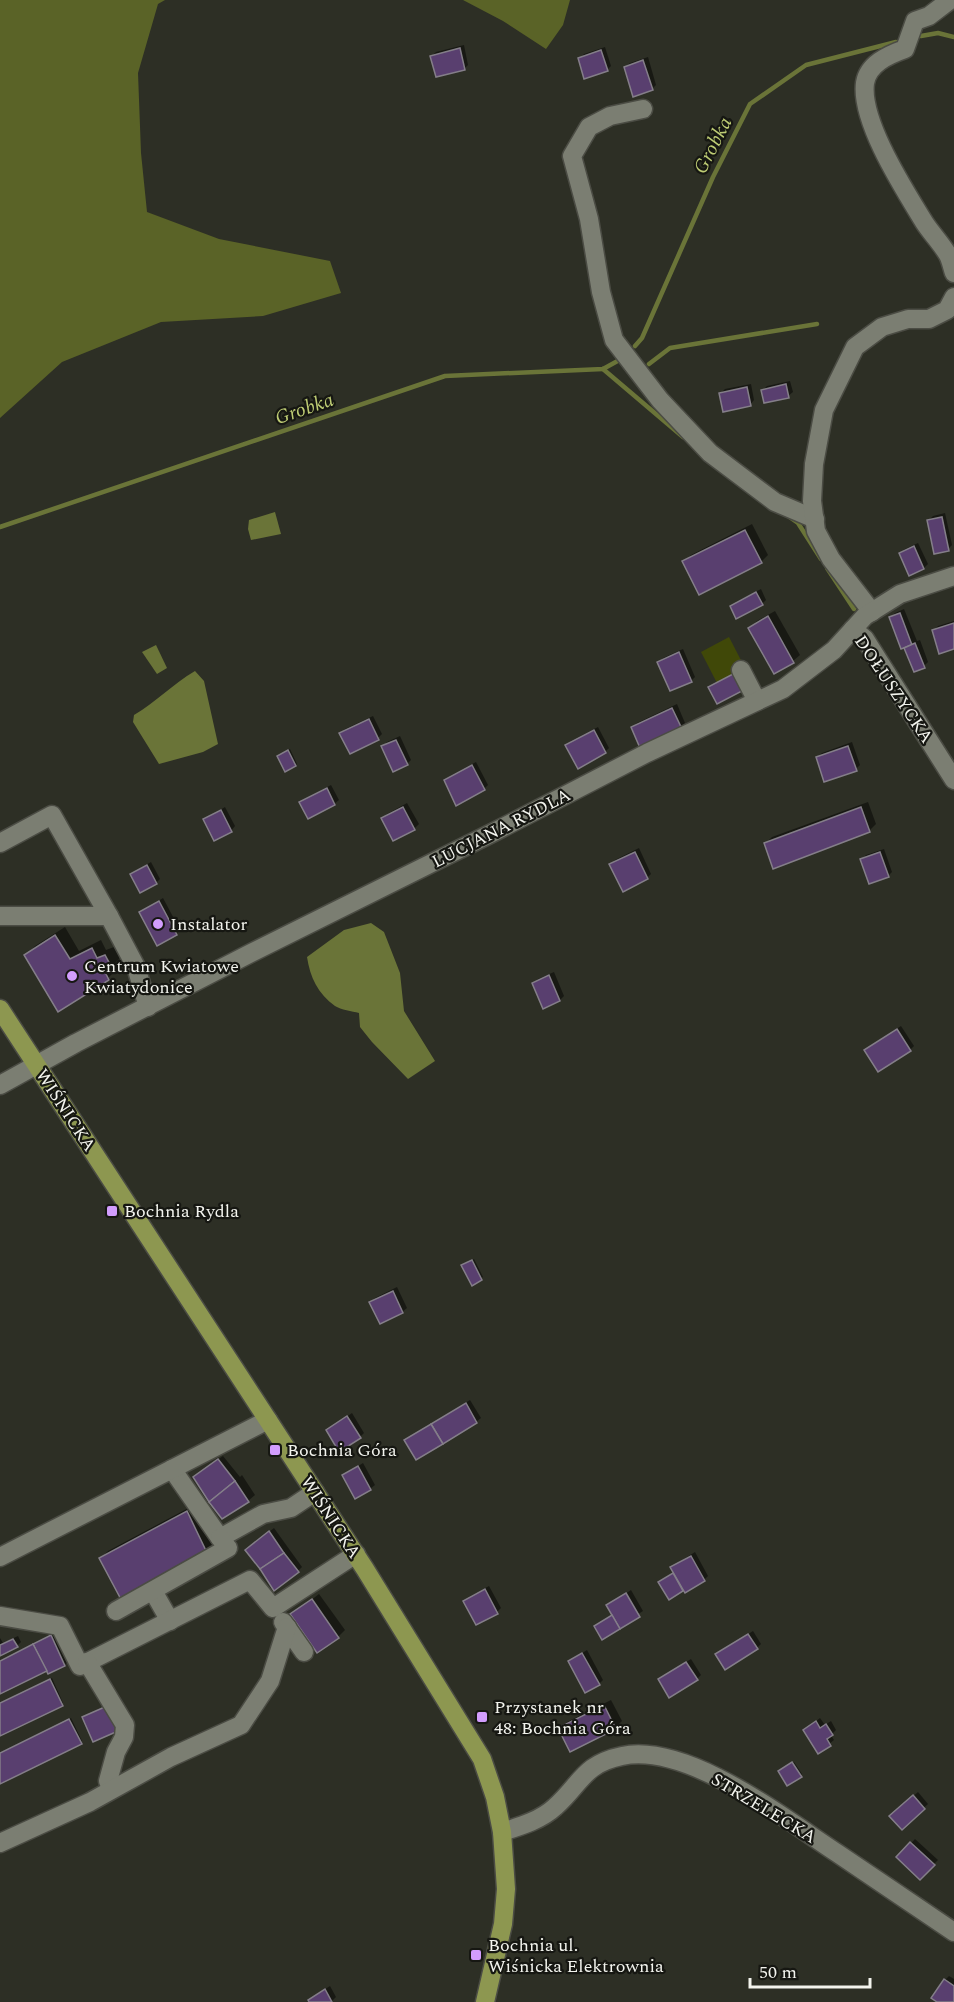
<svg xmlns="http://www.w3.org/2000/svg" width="954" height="2002" viewBox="0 0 954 2002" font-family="Spectral,serif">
	<rect width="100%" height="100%" fill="#2d2f25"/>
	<polygon fill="#404808" points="729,637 745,668 717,683 701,652"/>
	<g fill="#5a6327">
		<polygon points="0,0 165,0 158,4 138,73 141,153 147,212 219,239 330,261 341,293 263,316 161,322 62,362 0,418"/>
		<polygon points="463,0 570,0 563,25 546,49 503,21"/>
	</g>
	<g fill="#6a7438">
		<polygon points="275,512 281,534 251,540 248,529 249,520"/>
		<polygon points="156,645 167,668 157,674 142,652"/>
		<path d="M195 671 204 681 218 744 203 752 159 764 133 722 134 715C156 702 173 684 195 671Z"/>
		<path d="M371 923 384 932 400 973 404 1011 435 1061 408 1079 372 1042 360 1027 359 1013C352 1011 341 1010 335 1006 318 994 310 977 307 957L344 930Z"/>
	</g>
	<g fill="#0007">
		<polygon points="464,45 468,65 464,69 432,56 436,52"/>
		<polygon points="605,47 611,66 607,70 580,58 584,54"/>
		<polygon points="648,57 656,85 652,89 625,67 630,63"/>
		<polygon points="790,381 793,392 788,396 763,390 767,386"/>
		<polygon points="751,384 754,400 750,405 721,393 725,389"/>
		<polygon points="945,513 952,545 948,549 929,520 933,516"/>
		<polygon points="752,524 768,555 761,562 684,562 691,555"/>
		<polygon points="918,543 928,564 924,568 910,574 900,553 905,549"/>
		<polygon points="761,589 766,600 762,604 732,607 736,602"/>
		<polygon points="904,609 917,641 920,640 928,662 924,666 905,646 891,617 895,613"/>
		<polygon points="775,611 800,655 793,661 750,628 757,621"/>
		<polygon points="954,621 954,647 933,631 938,626"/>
		<polygon points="683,649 695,677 691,681 659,662 663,658"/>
		<polygon points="677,704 685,723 681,727 632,727 637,723"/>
		<polygon points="373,716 382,734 378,738 341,733 345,729"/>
		<polygon points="598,727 609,748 605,752 567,746 571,741"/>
		<polygon points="400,736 411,760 407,764 383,746 387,742"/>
		<polygon points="852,742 860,765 856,769 817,757 822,753"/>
		<polygon points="290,749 297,764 296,765 280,754"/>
		<polygon points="476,762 488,785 484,789 445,781 450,776"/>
		<polygon points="331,785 339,800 334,804 301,803 305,799"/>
		<polygon points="868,802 876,824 869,831 765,844 772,837"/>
		<polygon points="407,803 419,824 414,829 393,839 383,818 387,814"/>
		<polygon points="225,807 235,826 231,831 205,819"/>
		<polygon points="639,848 651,874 647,878 611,864 615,860"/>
		<polygon points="884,849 892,872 888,876 862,859 866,855"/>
		<polygon points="151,862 160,879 156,883 131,874"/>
		<polygon points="163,898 180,930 176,934 140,913"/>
		<polygon points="65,927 79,951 101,940 106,950 114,947 120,958 114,964 117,969 108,978 59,1010 26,955 35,946"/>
		<polygon points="554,972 564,996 560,1000 544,1007 534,983 538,979"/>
		<polygon points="901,1026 914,1046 910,1050 870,1046"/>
		<polygon points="474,1259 483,1277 473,1284 465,1264"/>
		<polygon points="397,1287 407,1308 402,1312 380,1322 370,1302 375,1298"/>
		<polygon points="470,1400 481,1418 476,1422 406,1440"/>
		<polygon points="352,1413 364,1433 360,1437 328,1430"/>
		<polygon points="223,1456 240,1477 242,1475 255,1495 248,1501 199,1473"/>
		<polygon points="363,1463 375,1485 370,1489 344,1475"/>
		<polygon points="194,1505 215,1549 209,1556 101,1558 108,1551"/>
		<polygon points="274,1528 302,1567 298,1571 251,1546"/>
		<polygon points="695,1552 708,1576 704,1580 669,1598 660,1582 674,1572 672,1568 676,1564"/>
		<polygon points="489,1586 501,1608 497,1612 465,1601 469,1597"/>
		<polygon points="631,1590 643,1611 602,1637 595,1626 613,1614 608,1606"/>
		<polygon points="319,1594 345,1630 338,1637 292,1615"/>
		<polygon points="753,1631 761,1644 757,1648 717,1654"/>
		<polygon points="56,1632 69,1661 64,1665 47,1669 0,1693 0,1661"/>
		<polygon points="18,1636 21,1642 17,1646 0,1654 0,1638 3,1643"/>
		<polygon points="587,1650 603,1680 599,1684 570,1661"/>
		<polygon points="691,1659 701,1675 697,1679 660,1679"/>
		<polygon points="52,1678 63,1703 0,1734 0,1703"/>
		<polygon points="611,1700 622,1721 615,1728 560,1729 567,1722"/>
		<polygon points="71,1718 82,1741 81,1743 0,1782 0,1753"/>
		<polygon points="820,1718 825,1725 831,1721 836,1730 831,1735 834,1740 819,1752 805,1730"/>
		<polygon points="794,1762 802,1774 801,1776 782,1770"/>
		<polygon points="918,1792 928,1804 902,1828 891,1816"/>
		<polygon points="915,1839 938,1860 920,1878 898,1857"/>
		<polygon points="949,1976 954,1979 954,2002 939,2002 945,1980"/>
		<polygon points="330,1986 336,1997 332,2001 311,2002 309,2000 314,1996"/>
	</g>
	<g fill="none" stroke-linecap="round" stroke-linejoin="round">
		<g stroke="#6a7438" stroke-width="4.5">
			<polyline points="921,36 938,33 954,37"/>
			<polyline points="635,346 642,338 713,177 750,104 806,65 896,42"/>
			<polyline points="649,364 670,348 817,324"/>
			<polyline points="603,369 683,437"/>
			<polyline points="788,516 798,523 821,559"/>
			<polyline points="0,527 445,376 603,369 623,358"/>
			<polyline points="827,568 854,609"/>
		</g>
	</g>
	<g fill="#593f6f" stroke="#847e89" stroke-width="1.5">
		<polygon points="460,48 465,70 436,77 430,56"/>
		<polygon points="601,50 608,71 584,79 578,58"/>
		<polygon points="643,60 653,90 633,97 624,67"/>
		<polygon points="786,384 789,398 764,403 761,390"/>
		<polygon points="747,387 751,406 723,412 719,393"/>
		<polygon points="942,517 949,551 934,554 927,520"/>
		<polygon points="745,530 762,563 699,595 682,561"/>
		<polygon points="914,546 924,569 909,576 899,553"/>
		<polygon points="756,592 763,605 736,619 730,606"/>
		<polygon points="900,613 912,645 901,649 889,617"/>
		<polygon points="768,616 794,663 774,674 748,628"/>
		<polygon points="954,623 954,649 939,654 932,630"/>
		<polygon points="915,643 925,668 914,672 904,648"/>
		<polygon points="679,652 692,682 670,691 657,662"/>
		<polygon points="733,674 742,691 717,704 708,687"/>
		<polygon points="672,708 682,729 640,748 631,727"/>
		<polygon points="369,719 379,740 350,754 339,733"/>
		<polygon points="594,730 606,753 578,769 565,745"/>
		<polygon points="396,740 408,765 393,772 381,746"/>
		<polygon points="848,746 857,771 824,782 816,757"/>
		<polygon points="288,750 296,766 285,772 277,756"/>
		<polygon points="472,765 485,790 456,806 444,780"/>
		<polygon points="327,788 335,805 308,819 299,802"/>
		<polygon points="403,807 415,830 393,841 381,818"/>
		<polygon points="861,807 870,832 773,869 764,843"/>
		<polygon points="221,810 232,832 214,841 203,819"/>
		<polygon points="635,852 648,879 623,892 609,864"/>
		<polygon points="880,852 889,877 869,884 860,859"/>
		<polygon points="147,865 157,884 140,893 130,874"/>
		<polygon points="159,901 177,935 157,946 139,912"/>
		<polygon points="55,935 70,959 92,948 97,958 105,955 112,968 105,972 109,980 58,1012 24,955"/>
		<polygon points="549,975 560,1001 543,1009 532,983"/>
		<polygon points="897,1029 911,1051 878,1072 864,1050"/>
		<polygon points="472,1260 482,1280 472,1286 461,1265"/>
		<polygon points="393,1291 403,1313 380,1324 369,1302"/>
		<polygon points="466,1403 477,1423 443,1444 431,1424"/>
		<polygon points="347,1416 361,1438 339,1452 326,1430"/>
		<polygon points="431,1424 443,1444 416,1460 404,1440"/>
		<polygon points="218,1459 235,1481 209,1502 193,1477"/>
		<polygon points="358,1466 371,1490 355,1499 342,1475"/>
		<polygon points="235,1481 249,1502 222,1519 209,1502"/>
		<polygon points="187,1511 209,1557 124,1605 99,1558"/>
		<polygon points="269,1531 284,1553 260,1569 245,1550"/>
		<polygon points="284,1553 299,1572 274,1591 260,1569"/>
		<polygon points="691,1556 705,1581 685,1593 670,1567"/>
		<polygon points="673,1573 683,1591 669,1600 658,1582"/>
		<polygon points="485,1589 498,1614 476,1625 463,1601"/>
		<polygon points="626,1593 640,1617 620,1629 606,1605"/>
		<polygon points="312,1599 339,1638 317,1653 290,1614"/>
		<polygon points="612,1615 620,1629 602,1640 594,1626"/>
		<polygon points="748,1634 758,1649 725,1670 715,1654"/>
		<polygon points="51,1635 65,1666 48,1674 33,1644"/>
		<polygon points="13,1639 18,1647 0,1656 0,1645"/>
		<polygon points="33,1644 47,1671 0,1694 0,1661"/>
		<polygon points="582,1653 600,1685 585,1693 568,1661"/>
		<polygon points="686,1662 698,1680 669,1698 658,1679"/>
		<polygon points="50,1679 63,1706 0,1736 0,1703"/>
		<polygon points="604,1705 616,1729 570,1752 558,1728"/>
		<polygon points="107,1706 118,1731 93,1742 82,1717"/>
		<polygon points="69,1719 82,1744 0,1784 0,1753"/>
		<polygon points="816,1721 820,1728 826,1724 833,1735 827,1739 831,1746 818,1754 803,1730"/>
		<polygon points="792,1762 802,1777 787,1786 778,1771"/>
		<polygon points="913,1795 925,1809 902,1830 889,1816"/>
		<polygon points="910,1842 935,1865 920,1880 896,1857"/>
		<polygon points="944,1979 954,1986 954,2002 937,2002 931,1998"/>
		<polygon points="325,1989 332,2002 309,2002 308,2000"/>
	</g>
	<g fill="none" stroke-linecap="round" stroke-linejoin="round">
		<g stroke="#4b4c44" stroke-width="21">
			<g id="minor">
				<path d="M950 0 929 16 915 21 905 49C888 55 868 64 865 83 860 121 904 189 924 222 931 233 941 243 948 255 951 261 952 267 954 273"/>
				<polyline points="643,109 610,116 589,127 572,156 589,219 601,292 614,340 660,400 710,453 775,502 815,519"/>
				<polyline points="872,612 831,559 816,531 812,501 814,464 824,410 855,347 882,327 908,319 929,319 947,310 954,297"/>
				<polyline points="853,629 865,639 954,780"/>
				<polyline points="741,670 757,701"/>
				<polyline points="0,843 52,815 109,916"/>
				<polyline points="0,916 109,916 136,967 148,1007"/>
				<polyline points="0,1085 76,1043 251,953 494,832 647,753 783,689 834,650 865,616 900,594 954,576"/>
				<polyline points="172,1469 220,1538 263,1514 291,1508 315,1492"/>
				<polyline points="0,1557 268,1420"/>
				<polyline points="153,1591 170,1621"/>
				<polyline points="116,1611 228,1548 220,1538"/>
				<polyline points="0,1616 60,1626 80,1666 250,1580 273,1608 356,1554"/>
				<polyline points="283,1622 304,1652"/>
				<polyline points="87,1662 125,1725 124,1737 116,1752 108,1781 112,1789"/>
				<path d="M502 1832C521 1826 541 1820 555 1807 581 1784 583 1764 622 1756 687 1742 785 1819 837 1853 876 1879 915 1906 954 1932"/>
				<polyline points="0,1843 90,1802 171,1757 241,1725 270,1681 287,1627"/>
			</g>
		</g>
		<g stroke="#4b4c44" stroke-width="21">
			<polyline id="major" points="0,1009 365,1569 482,1759 495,1797 502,1832 506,1889 503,1924 485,2002"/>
		</g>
		<use href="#minor" stroke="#7b7e72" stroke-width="18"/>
		<use href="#major" stroke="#8d9750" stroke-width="18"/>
	</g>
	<g fill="#d29dfd" stroke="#161712" stroke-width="2">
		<circle cx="158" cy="924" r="6"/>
		<circle cx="72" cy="976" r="6"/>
		<rect x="106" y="1205" width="12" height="12" rx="3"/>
		<rect x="269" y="1444" width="12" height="12" rx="3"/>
		<rect x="476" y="1711" width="12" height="12" rx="3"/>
		<rect x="470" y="1949" width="12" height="12" rx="3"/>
	</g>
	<g text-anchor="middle" stroke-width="4.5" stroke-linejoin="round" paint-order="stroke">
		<g font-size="18" fill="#f3f4ee" stroke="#161712">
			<text transform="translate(894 689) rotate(56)" y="6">DOŁUSZYCKA</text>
			<text transform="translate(501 828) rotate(-27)" y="6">LUCJANA RYDLA</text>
			<text transform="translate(66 1110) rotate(57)" y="6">WIŚNICKA</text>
			<text transform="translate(331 1517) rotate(57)" y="6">WIŚNICKA</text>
			<text transform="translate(764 1808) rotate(31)" y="6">STRZELECKA</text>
		</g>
		<g font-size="18" fill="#f3f4ee" stroke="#161712" text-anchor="start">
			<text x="170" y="930">Instalator</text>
			<text x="84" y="972">Centrum Kwiatowe<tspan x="84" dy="21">Kwiatydonice</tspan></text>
			<text x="124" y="1217">Bochnia Rydla</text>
			<text x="287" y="1456">Bochnia Góra</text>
			<text x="494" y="1713">Przystanek nr<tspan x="494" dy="21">48: Bochnia Góra</tspan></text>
			<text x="488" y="1951">Bochnia ul.<tspan x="488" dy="21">Wiśnicka Elektrownia</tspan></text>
		</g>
		<g font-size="20" font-style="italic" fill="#becc74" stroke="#161712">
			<text transform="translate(712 145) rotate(-63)" y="7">Grobka</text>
			<text transform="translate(304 408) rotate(-19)" y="7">Grobka</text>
		</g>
	</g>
	<path d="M750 1978v9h120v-9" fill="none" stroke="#f3f4ee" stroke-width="3"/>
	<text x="759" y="1978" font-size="18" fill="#f3f4ee" stroke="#161712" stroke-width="4.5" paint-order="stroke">50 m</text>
</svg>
